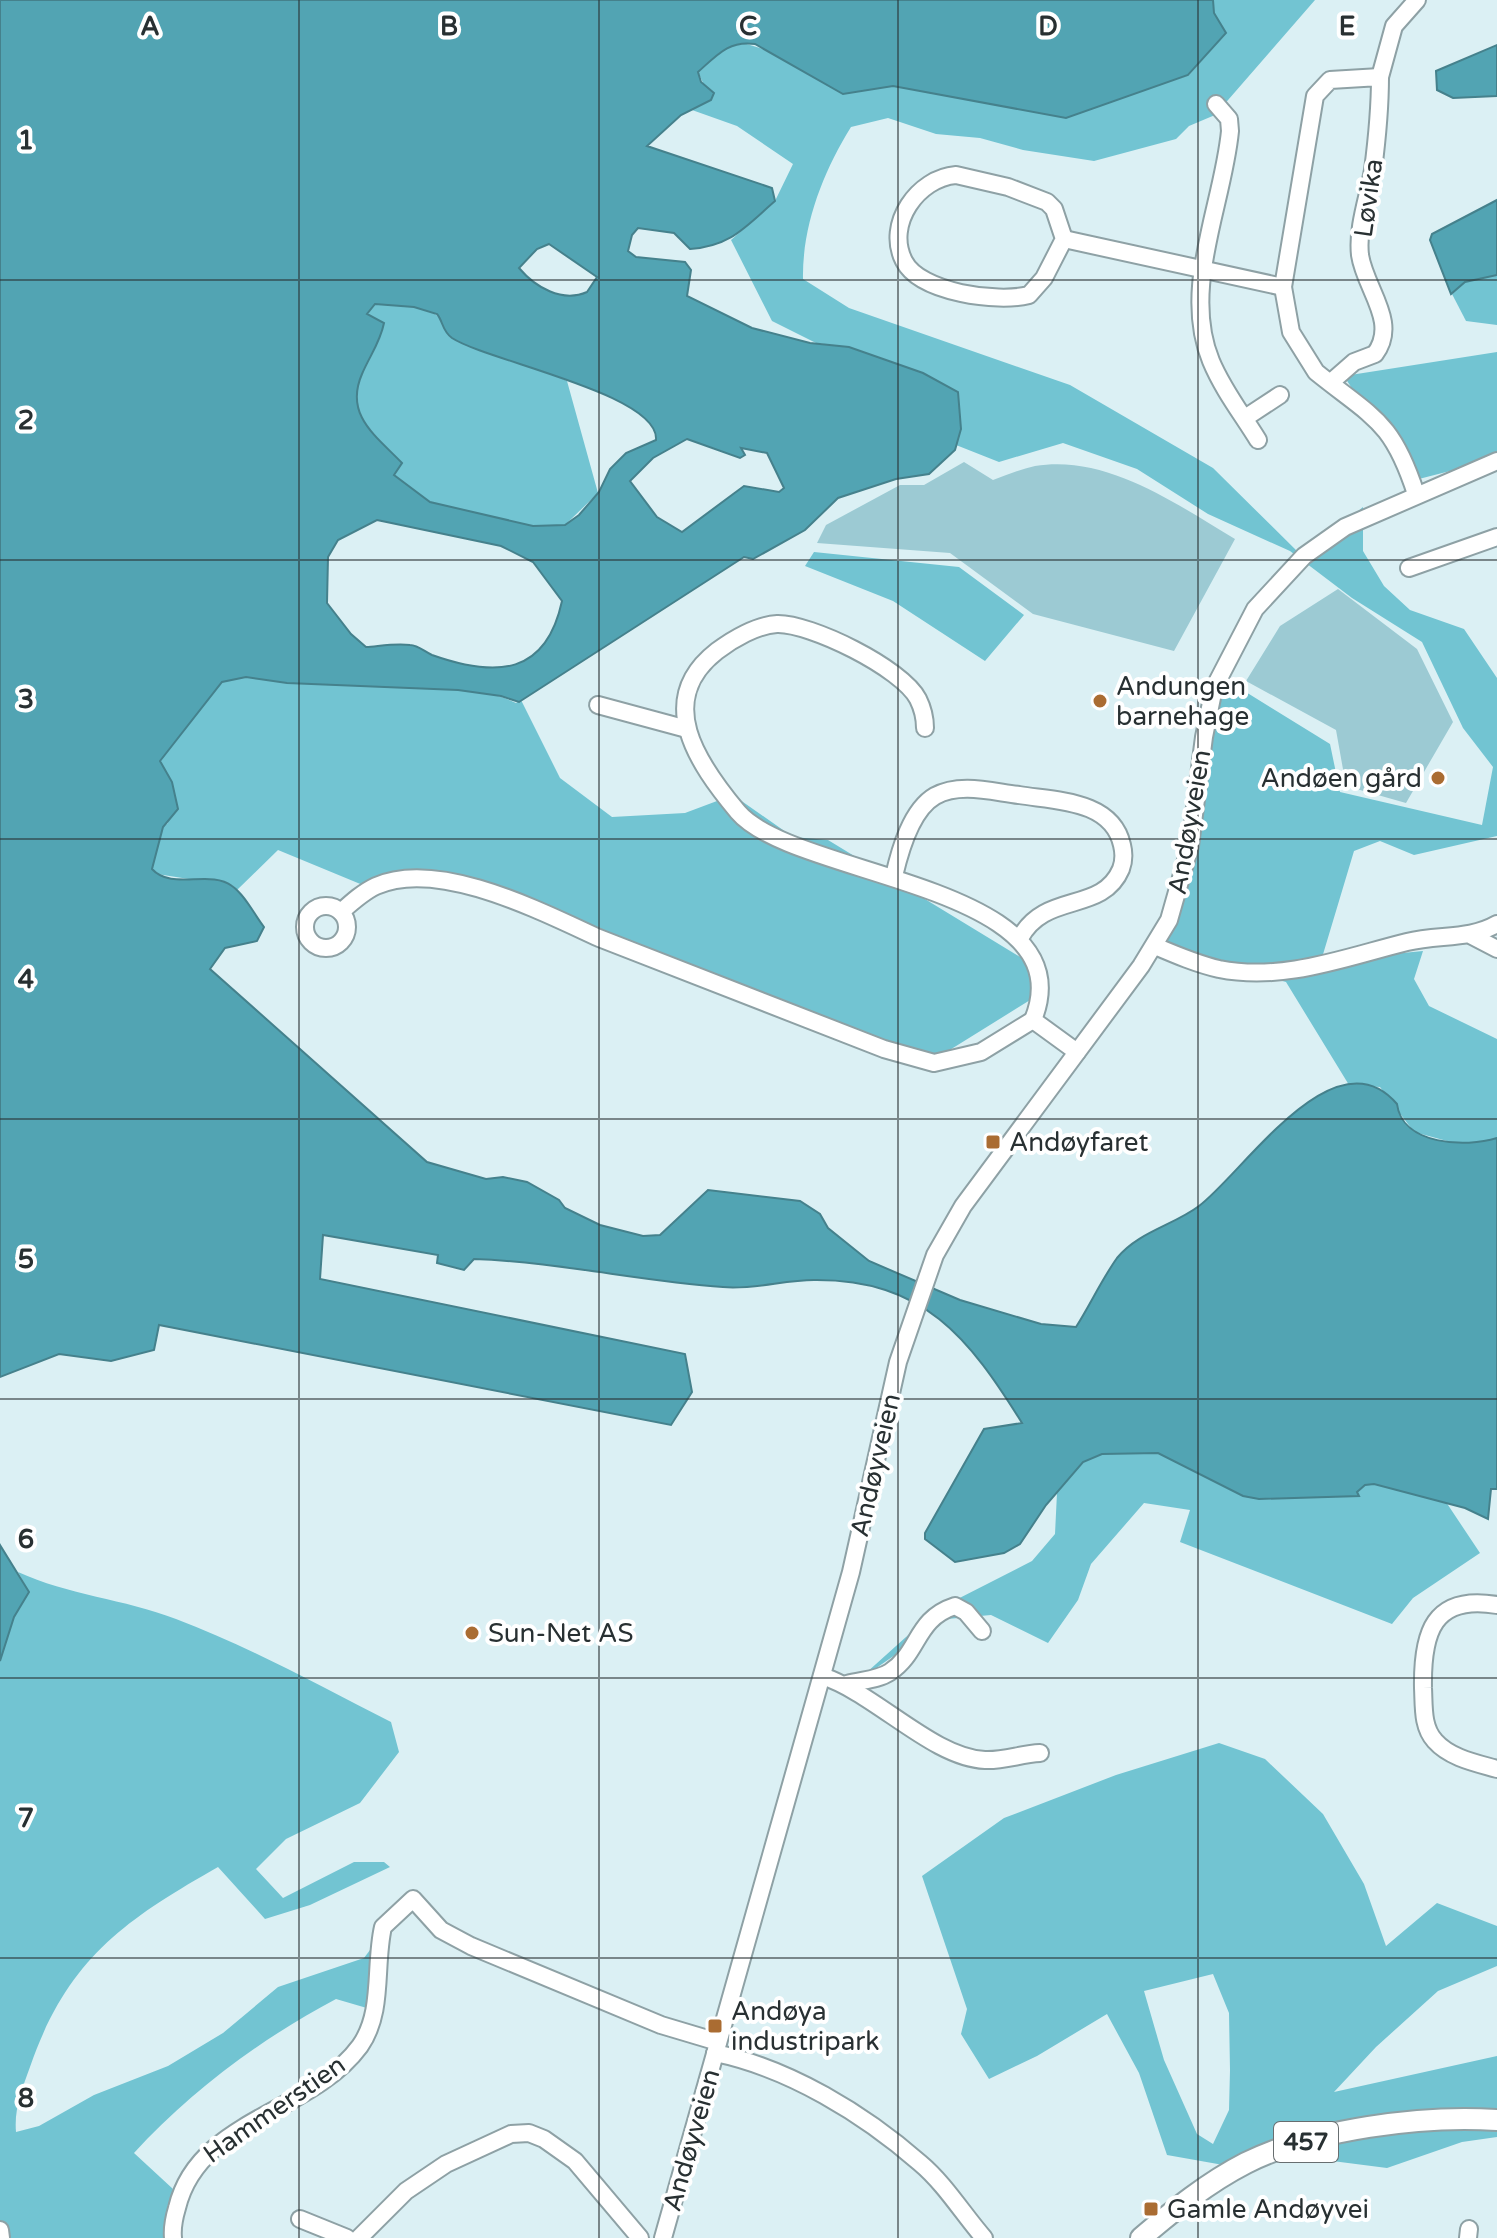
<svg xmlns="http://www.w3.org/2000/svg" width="1497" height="2238" viewBox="0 0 1497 2238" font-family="'Varela Round',sans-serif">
	<rect width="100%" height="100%" fill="#dbf0f4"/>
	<g fill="#9ccad3">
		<path d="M964 462 993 480C1007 475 1021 469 1035 466 1107 454 1176 504 1235 539L1174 651 1033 614 950 553 817 543 826 525 900 485H924Z"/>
		<polygon points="1338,589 1417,649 1453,722 1406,803 1346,786 1336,730 1246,681 1280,626"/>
	</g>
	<g fill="#72c4d2" fill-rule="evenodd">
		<path d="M1213 0H1315L1215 115 1189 126 1176 139 1094 161 1023 150 980 138 936 134 888 118 851 127C823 172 802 226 803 279L849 308 1070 385 1213 468 1303 557 1363 507V551L1384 586 1410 610 1464 629 1497 678V836L1414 855 1380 841 1354 851 1321 961 1423 951 1414 979 1429 1006 1497 1039V1138L1475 1145 1458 1144 1414 1132 1380 1087 1349 1085 1286 982 1155 948 1174 911 1220 671 1241 689 1330 744 1340 792 1482 825 1493 767 1463 728 1422 642 1352 598 1290 551 1208 514 1137 469 1063 443 999 462 956 445 961 429 958 392 923 373 849 347 816 343 772 321 731 240 775 201 793 164 737 126 692 110 711 100 698 72 727 47 740 42 770 51 843 94 893 86 1066 117 1189 75 1226 33 1214 13Z"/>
		<polygon points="1497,275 1497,325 1466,321 1452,294 1465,282"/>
		<path d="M375 304C395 306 427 303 442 320L567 381 598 493 565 525 533 526 429 502 394 475 401 463C376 436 344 415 362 374 370 355 379 344 383 323L367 314Z"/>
		<polygon points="1497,352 1497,459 1411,481 1344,376"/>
		<polygon points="814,552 959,567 1024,615 985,661 893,601 805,566"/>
		<path d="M246 677C306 686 365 684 425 688 455 690 488 689 516 703L521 700 560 778 612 817 685 813 733 795 793 837 828 840 1025 960 1036 987 1035 997 932 1061 498 898 415 878 370 888 278 850 237 890 233 886 157 874 152 869 163 827 168 823 172 782 160 761 222 682Z"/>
		<polygon points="1158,1452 1243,1496 1357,1492 1365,1485 1374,1484 1446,1502 1480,1553 1413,1598 1392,1624 1180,1542 1190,1510 1144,1503 1091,1564 1078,1600 1048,1643 991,1615 947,1619 856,1682 936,1610 1032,1561 1055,1534 1057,1493 1083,1462 1102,1454"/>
		<path d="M18 1572C68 1595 124 1599 176 1619 250 1647 320 1686 391 1722L399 1752 360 1803 286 1839 256 1869 283 1898 354 1862H384L390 1867 310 1905 265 1919 218 1867C123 1921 67 1960 30 2067 22 2089 14 2109 16 2132L39 2126 94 2095 168 2066 223 2033 278 1987 364 1958 385 1930 377 2011 336 1999C262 2038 190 2092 134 2153L173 2189 166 2214 165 2238H0V1661L14 1617 29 1592Z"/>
		<path d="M1219 1743 1265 1759 1323 1814 1364 1884 1386 1946 1437 1903 1497 1926V1966L1438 1991 1376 2047 1334 2092 1497 2056V2137L1462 2142 1387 2168 1309 2158 1229 2166 1167 2155 1139 2073 1107 2014 1037 2056 989 2079 961 2034 967 2009 922 1876 1004 1818 1116 1775ZM1213 1974 1229 2013 1230 2070 1229 2110 1213 2144 1197 2134 1164 2060 1144 1991Z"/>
	</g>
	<g fill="#52a4b3" stroke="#45818c" stroke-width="2" fill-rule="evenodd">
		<path d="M0 0H1213L1214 13 1226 33 1188 75 1066 118 893 86 843 94 755 44C729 40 717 55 698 72L701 82 714 93 711 100 681 115 647 146 772 188 775 201C745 227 731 246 690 249L674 233 638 228 632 235 628 251 636 257 685 262 691 270 687 296 752 328 810 343 849 347 923 373 958 392 961 429 955 450 929 474 896 479 838 498 805 530 753 559 744 557 519 702 501 696 458 690 287 683 246 677 222 682 160 761 172 782 178 809 163 827 152 869C172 891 210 869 232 886 245 895 254 914 264 927L257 941 225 948 210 969 427 1162 486 1179 503 1177 527 1182 559 1200 565 1208 600 1225 643 1236 660 1235 708 1190 800 1201 820 1214 828 1228 869 1261 960 1300 1041 1324 1076 1327C1090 1305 1102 1279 1117 1258 1138 1232 1174 1225 1199 1206 1244 1172 1335 1031 1397 1104 1402 1145 1466 1148 1497 1138V1489H1491L1488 1519 1465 1508 1374 1484 1365 1485 1357 1492 1359 1496 1259 1499 1243 1496 1158 1453 1102 1454 1083 1462 1046 1505 1020 1544 1004 1553 955 1562 925 1539V1533L984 1429 1022 1423C969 1338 924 1279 814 1280 784 1280 753 1290 723 1287 639 1281 558 1262 474 1259L464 1270 437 1263 438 1255 323 1235 320 1279 685 1354 692 1392 671 1425 159 1325 154 1350 111 1361 59 1354 0 1377ZM549 244 597 277 587 292C562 303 535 287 519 268L537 249ZM375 304 414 307 437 314C443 321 442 331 452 338 487 361 660 394 656 440L626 453 610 469 599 492 579 515 565 525 533 526 430 502 394 475 402 463C376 436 344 415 362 374 370 355 380 343 384 323L367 314ZM687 439 740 458 745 455 741 448 767 453 784 488 779 492 744 486 682 532 657 517 630 481 653 458ZM377 520 501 546 533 562 562 601C546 675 497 678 432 655 425 652 418 645 410 645 396 643 380 646 366 647L351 634 327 603 328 557 338 540Z"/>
		<polygon points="1497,45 1497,96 1453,98 1437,90 1436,71"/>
		<polygon points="1497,200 1497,275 1465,282 1451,294 1430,240 1432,234"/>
		<polygon points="0,1545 29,1592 14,1617 0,1661"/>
	</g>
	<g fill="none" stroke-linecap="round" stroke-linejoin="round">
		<g stroke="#8ea1a5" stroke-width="20">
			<g id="minor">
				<polyline points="1380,77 1394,26 1417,0"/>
				<path d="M1216 104 1229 119 1230 131C1223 205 1181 288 1211 361 1223 390 1242 414 1258 440"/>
				<path d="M956 175 1008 187 1047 202 1054 209 1064 239 1044 278 1029 295C998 303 920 293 904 261 885 224 918 178 956 175Z"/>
				<polyline points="1064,239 1283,287"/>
				<path d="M1330 383 1354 362 1375 354C1399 322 1365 289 1360 255 1357 227 1368 198 1373 170 1377 139 1380 108 1380 77L1330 80 1315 96 1283 287 1291 332 1316 372C1373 418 1392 420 1416 494"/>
				<polyline points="1245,418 1280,395"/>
				<polyline points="1409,568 1497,537"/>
				<polyline points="598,705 687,729"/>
				<path d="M925 728C925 719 922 707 918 699 902 668 810 623 777 624 757 625 733 639 717 651 654 700 697 763 738 812 794 878 1088 884 1033 1020L1077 1052"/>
				<path d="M894 876C900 850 911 810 935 796 960 782 993 792 1019 795 1056 801 1112 800 1122 845 1124 853 1124 861 1121 869 1102 914 1045 891 1020 938"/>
				<circle cx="326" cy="927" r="21"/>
				<path d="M341 912C352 902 363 892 376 886 438 858 542 912 599 938L884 1049 934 1063 981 1052 1033 1020"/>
				<polyline points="1472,936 1497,949"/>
				<path d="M1155 946C1176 955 1197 964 1219 969 1284 982 1346 957 1407 942 1439 934 1469 940 1497 924"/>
				<path d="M1497 1605C1433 1594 1422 1633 1423 1688 1424 1706 1422 1727 1435 1741 1450 1758 1476 1763 1497 1769"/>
				<path d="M822 1676C875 1693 933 1758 985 1760 1003 1761 1021 1754 1040 1753"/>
				<path d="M847 1684C861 1680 878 1680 890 1672 920 1652 915 1619 955 1606L966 1612 982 1631"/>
				<path d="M715 2053C789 2068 864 2114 920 2163 945 2184 963 2214 984 2238"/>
				<polyline points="300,2219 347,2238"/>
				<polyline points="0,2230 1,2238"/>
				<path d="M173 2238C172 2228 174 2218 177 2208 198 2119 310 2114 360 2046 384 2012 374 1966 383 1927L413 1899 441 1930 471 1946 661 2025 718 2042"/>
				<polyline points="359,2238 406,2191 446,2164 511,2134 529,2133 544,2139 575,2161 640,2238"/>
				<polyline points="663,2238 851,1572 898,1362 935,1255 963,1206 1141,966 1169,920 1190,846 1204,737 1214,688 1255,609 1304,556 1345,527 1497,461"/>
				<polyline points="1468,2238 1469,2229"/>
			</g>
		</g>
		<g stroke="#8ea1a5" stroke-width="24">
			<path id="major" d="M1141 2238C1174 2210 1207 2183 1246 2163 1314 2129 1422 2115 1497 2120"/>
		</g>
		<use href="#minor" stroke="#fff" stroke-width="16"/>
		<use href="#major" stroke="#fff" stroke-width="20"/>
	</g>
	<path fill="none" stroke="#283032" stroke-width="2" stroke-opacity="0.55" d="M299 0V2238M599 0V2238M898 0V2238M1198 0V2238M0 280H1497M0 560H1497M0 839H1497M0 1119H1497M0 1399H1497M0 1678H1497M0 1958H1497"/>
	<g fill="#aa6c32" stroke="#fff" stroke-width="3">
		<circle cx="1100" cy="701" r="8"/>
		<circle cx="1438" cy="778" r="8"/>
		<rect x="985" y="1134" width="16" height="16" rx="4"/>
		<circle cx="472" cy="1633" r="8"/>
		<rect x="707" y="2018" width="16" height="16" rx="4"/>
		<rect x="1143" y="2201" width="16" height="16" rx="4"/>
	</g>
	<g text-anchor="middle" stroke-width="8" stroke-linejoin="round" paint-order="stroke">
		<rect fill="#fff" stroke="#686e70" stroke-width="2" x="1274" y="2122" width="64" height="40" rx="6"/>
		<g font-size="24" font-weight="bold" fill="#283032">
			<text x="1306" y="2150">457</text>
		</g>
		<g font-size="26" fill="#283032" stroke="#fff">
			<text transform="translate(1368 198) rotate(-82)" y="9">Løvika</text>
			<text transform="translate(1189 822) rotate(-80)" y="9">Andøyveien</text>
			<text transform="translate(875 1465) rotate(-77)" y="9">Andøyveien</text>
			<text transform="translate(274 2109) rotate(-35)" y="9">Hammerstien</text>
			<text transform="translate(691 2140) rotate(-74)" y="9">Andøyveien</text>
		</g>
		<g font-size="26" fill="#283032" stroke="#fff" text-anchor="start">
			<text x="1116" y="695">Andungen<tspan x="1116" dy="30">barnehage</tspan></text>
			<text x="1422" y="787" text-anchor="end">Andøen gård</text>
			<text x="1009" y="1151">Andøyfaret</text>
			<text x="488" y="1642">Sun-Net AS</text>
			<text x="731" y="2020">Andøya<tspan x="731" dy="30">industripark</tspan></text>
			<text x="1167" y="2218">Gamle Andøyvei</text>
		</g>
	</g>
	<g font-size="26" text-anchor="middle" font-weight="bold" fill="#283032" stroke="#fff" stroke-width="8" stroke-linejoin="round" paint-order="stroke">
		<text x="150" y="35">A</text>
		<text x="449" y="35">B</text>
		<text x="748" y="35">C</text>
		<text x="1048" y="35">D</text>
		<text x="1347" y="35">E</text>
		<text x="26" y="149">1</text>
		<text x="26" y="429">2</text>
		<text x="26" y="708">3</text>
		<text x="26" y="988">4</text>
		<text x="26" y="1268">5</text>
		<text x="26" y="1548">6</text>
		<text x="26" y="1827">7</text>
		<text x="26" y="2107">8</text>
	</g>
</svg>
